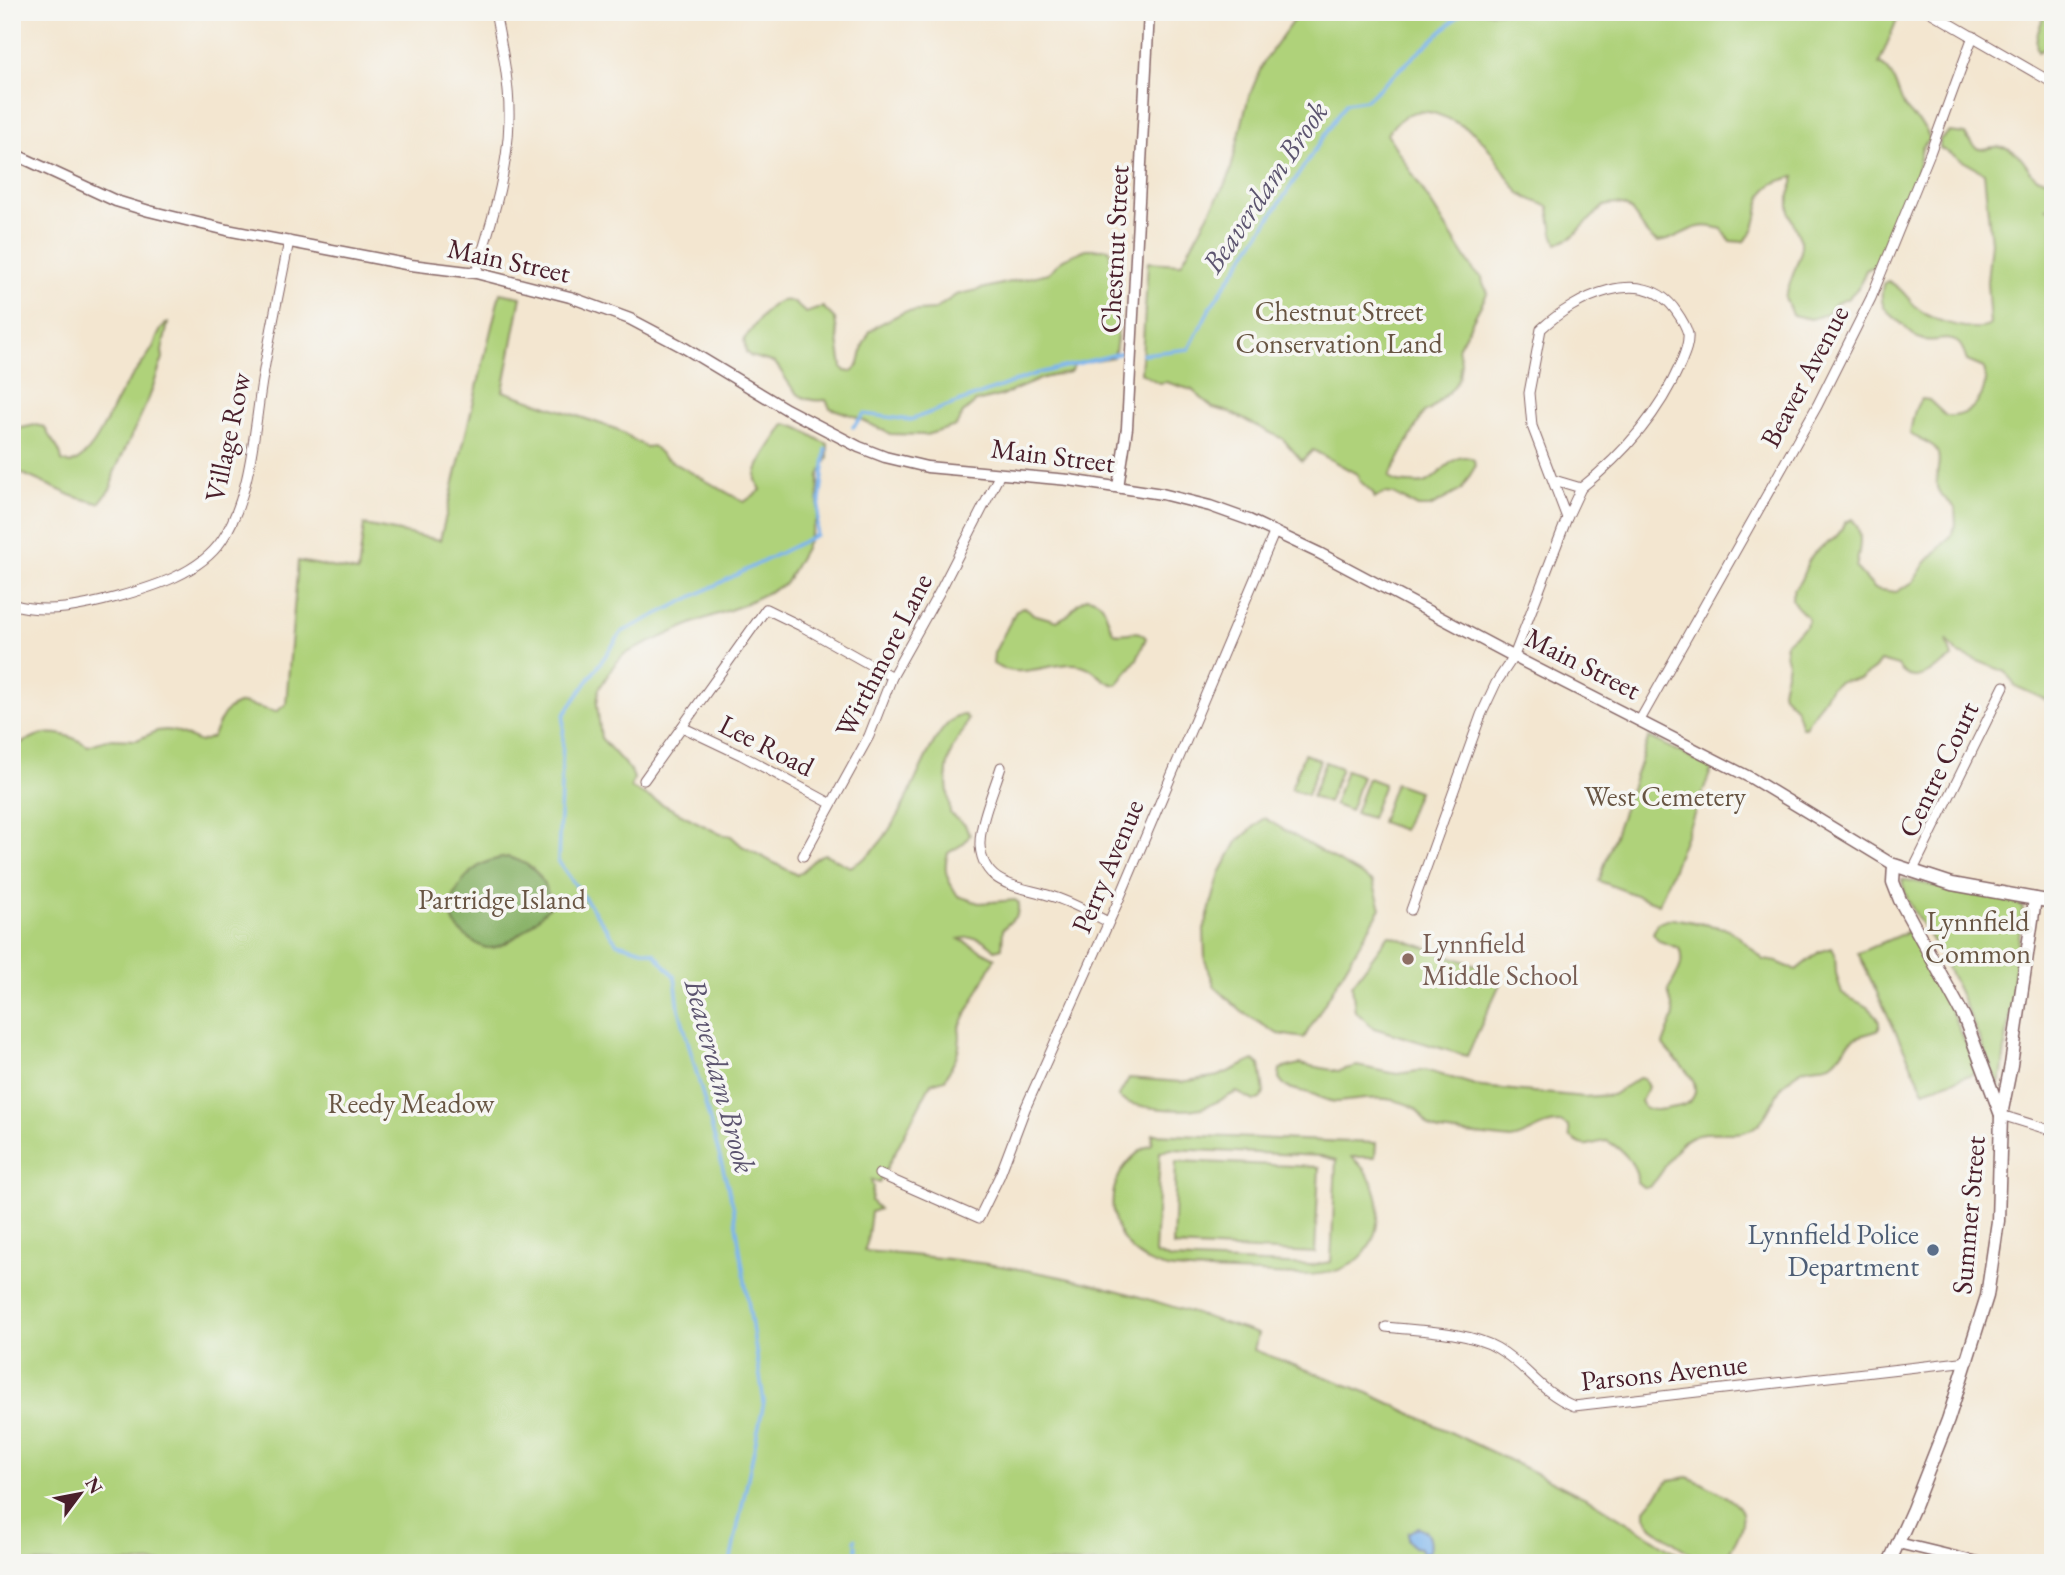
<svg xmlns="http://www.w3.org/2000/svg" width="2065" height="1575" viewBox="0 0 2065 1575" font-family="'EB Garamond',serif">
	<rect width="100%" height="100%" fill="#f6f6f2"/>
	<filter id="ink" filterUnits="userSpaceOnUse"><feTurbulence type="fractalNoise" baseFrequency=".0143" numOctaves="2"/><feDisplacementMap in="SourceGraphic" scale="14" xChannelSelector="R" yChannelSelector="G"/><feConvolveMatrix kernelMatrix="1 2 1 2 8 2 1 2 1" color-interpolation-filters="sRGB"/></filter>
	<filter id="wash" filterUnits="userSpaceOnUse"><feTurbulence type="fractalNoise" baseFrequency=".00686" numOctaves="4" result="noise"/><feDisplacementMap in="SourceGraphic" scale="28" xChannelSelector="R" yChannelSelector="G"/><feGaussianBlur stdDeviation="1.57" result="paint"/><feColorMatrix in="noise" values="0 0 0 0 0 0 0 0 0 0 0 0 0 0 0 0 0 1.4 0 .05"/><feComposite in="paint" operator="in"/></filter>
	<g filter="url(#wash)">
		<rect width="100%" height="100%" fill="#f3e6d0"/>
		<g fill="#afd27a" stroke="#7c7852" stroke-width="2" fill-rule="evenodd">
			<path d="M1299 12H1900L1879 64C1895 69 1897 94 1905 107 1912 119 1927 124 1929 139L1922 148 1915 183 1881 263 1866 270 1859 287 1847 299 1834 304 1827 314 1811 319 1792 315 1785 297 1801 252V241L1789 213V195L1795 177C1741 186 1771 220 1743 242L1730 241 1722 229C1691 219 1684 239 1658 242 1634 232 1641 196 1604 206L1571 238 1557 244 1553 233 1549 208C1539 200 1527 202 1517 190 1504 174 1495 153 1479 137 1473 131 1465 127 1457 123 1428 107 1407 105 1387 134L1474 271 1482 277 1483 284 1488 292 1458 348 1461 362 1459 377 1453 388 1430 410 1424 412 1389 477C1396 484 1401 482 1410 483 1415 483 1421 485 1427 482 1442 475 1455 448 1474 460L1475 467 1461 490 1430 507H1418L1393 494 1385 493 1374 498V494L1360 481 1357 474 1313 450 1302 461 1283 439 1229 412 1213 408 1192 390 1166 382 1159 383 1141 373 1148 262 1181 264 1229 177 1248 99 1263 63Z"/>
			<path d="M2045 12H2053C2053 27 2053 46 2038 52 2033 39 2041 25 2045 12Z"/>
			<path d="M1950 132 1965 134C1980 162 1987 141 2007 148 2024 154 2029 175 2038 178 2042 179 2046 178 2049 180L2053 185V206L2047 208 2053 211V703L2015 686 2006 672 1957 653 1947 640 1952 658C1934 669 1912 690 1898 666L1880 661 1875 668 1860 679 1841 681 1831 687 1805 727H1802L1796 708 1783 695 1782 690 1788 663 1785 654 1786 642 1806 626 1808 619C1804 611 1793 607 1792 598 1792 591 1795 588 1799 583 1805 574 1806 561 1814 553 1824 544 1840 539 1844 523L1852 519C1865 533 1859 550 1856 568L1875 589 1896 592 1913 582 1926 562 1951 536 1956 525 1955 508C1951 503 1943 498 1939 492 1931 479 1945 461 1935 448 1929 441 1917 439 1910 434 1912 424 1914 405 1922 399L1929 400 1946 416C1973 418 1990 393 1984 368L1967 361C1964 355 1964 346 1957 342 1945 335 1931 344 1920 339 1914 337 1907 329 1903 325 1887 310 1878 310 1883 284L1888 281C1906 290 1908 302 1921 311 1933 321 1977 334 1990 325L1987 282 1991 242 1984 173 1940 148V139Z"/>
			<path d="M1086 249H1109C1113 261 1112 274 1113 287 1113 294 1117 301 1118 309 1119 317 1117 350 1113 357L1080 363 1075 364 1070 372 1043 378 1003 395 976 402 963 413 956 426 926 435 890 434 854 416 830 408 826 400C792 404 791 382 775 363L750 356 746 352 744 339C755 328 771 293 792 302 797 304 801 310 806 313L823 307 835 319 842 367 845 371 852 372 859 364 863 345 870 331 880 324 904 312 934 310 956 295 1048 273 1063 259Z"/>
			<path d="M500 293 521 297 503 391 616 429 646 447 653 446 664 457 744 502 761 490C760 487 757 484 756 480 753 466 779 436 785 424 801 426 813 438 828 444V458L819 475 818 515 805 548 785 584 738 607 698 621 624 654 614 665 599 689 597 704 601 738 631 771 634 778 631 788 720 834 731 836 742 846 797 875C809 868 812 857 825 854L850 867C860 862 869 856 876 847 889 833 899 813 908 796 918 777 939 715 965 715L968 719C965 731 956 739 952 750 942 776 949 788 950 813L965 825 970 835 963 844 948 853C942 871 948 881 958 896L979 903 1015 900 1019 903 1017 915 1003 929 1002 948 995 950C983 937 975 936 959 939L995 958 959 1028C963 1047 954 1063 945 1079L931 1083 879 1183 871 1180 873 1187 871 1201 879 1209 871 1212 867 1243 864 1251C930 1256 996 1263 1061 1277 1128 1291 1193 1313 1258 1334L1254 1350 1368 1393 1517 1464 1596 1503 1692 1563H12V710L18 711 19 744C25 742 29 739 34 737 52 729 73 736 88 746L109 739 137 740 157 731 166 730 174 731 200 742 212 737C221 722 221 708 242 703L276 712 286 704 298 561 358 572 364 525 440 540Z"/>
			<path d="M166 323H168L162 351 163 358 149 398 114 473 111 488 99 503 75 497 12 469V430L35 425 45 427C49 440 61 447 62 461L70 464C96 455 108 413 122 391 131 376 145 362 153 347 157 338 159 330 166 323Z"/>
			<path d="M1087 597C1109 600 1104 618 1114 633 1126 637 1138 626 1146 638L1137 659 1117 685C1098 682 1096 665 1074 664 1048 663 1018 681 993 664L994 653 1016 611 1022 607 1028 609 1033 614 1057 621 1068 615 1077 604Z"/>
			<polygon points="1649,737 1712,768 1659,904 1599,881"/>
			<polygon points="1304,754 1320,760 1307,795 1291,789"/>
			<polygon points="1325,762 1341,768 1328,803 1312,797"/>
			<polygon points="1346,770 1362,776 1350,811 1334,805"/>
			<polygon points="1368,778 1384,784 1371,818 1355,813"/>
			<polygon points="1395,783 1418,791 1403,830 1381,822"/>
			<polygon points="1264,818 1373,882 1381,908 1304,1038 1278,1034 1242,1012 1215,987 1205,960 1204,930 1220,873 1237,842"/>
			<path d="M1902 879 2014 902 2023 907 2002 1073 1998 1085C1980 1039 1962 994 1938 951 1926 928 1905 905 1902 879Z"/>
			<path d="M1673 918 1724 928 1738 936 1764 960 1777 962 1796 970 1819 952 1832 948 1835 954 1836 973 1842 994C1857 1003 1882 1008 1879 1030 1871 1034 1861 1034 1854 1039 1844 1045 1841 1057 1832 1063 1826 1067 1819 1065 1811 1067 1803 1068 1794 1074 1788 1080 1773 1093 1770 1118 1753 1128 1735 1139 1709 1127 1690 1137 1671 1147 1665 1175 1649 1187H1643L1637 1182C1638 1165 1622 1149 1607 1141 1589 1142 1588 1152 1570 1137L1569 1127 1562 1123C1540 1122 1529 1137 1511 1139L1439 1131C1424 1126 1426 1120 1417 1110 1411 1104 1395 1100 1386 1099 1369 1097 1354 1101 1338 1102 1327 1102 1321 1097 1312 1094 1299 1089 1287 1092 1279 1078L1280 1069 1299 1064 1338 1071 1357 1066 1397 1074 1425 1070 1482 1087 1584 1097 1612 1095 1639 1078 1644 1079 1648 1087 1641 1101 1644 1107C1654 1113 1665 1108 1676 1107 1682 1106 1688 1104 1691 1100 1707 1081 1672 1060 1663 1045L1674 1015 1668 990C1676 975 1686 965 1679 948L1659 941 1653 933 1658 923Z"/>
			<path d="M1909 931C1936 976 1958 1023 1978 1072L1924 1091 1858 953Z"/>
			<polygon points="1389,935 1496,972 1500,984 1467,1056 1374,1028 1355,1011 1352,985"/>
			<path d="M1254 1060 1260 1065 1264 1093 1260 1099 1254 1101 1237 1092C1226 1097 1213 1105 1201 1108 1182 1112 1132 1109 1118 1097L1129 1078 1181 1082 1219 1076Z"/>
			<path d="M1153 1134 1376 1143 1375 1157H1352C1370 1173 1381 1193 1378 1218 1371 1284 1307 1276 1259 1273 1230 1272 1202 1271 1173 1269 1104 1259 1090 1175 1152 1144ZM1171 1149 1321 1156 1336 1160 1331 1262 1311 1265 1172 1259 1155 1254 1160 1152Z"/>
			<polygon points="1176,1161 1319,1167 1315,1253 1173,1246"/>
			<path d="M1688 1477C1700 1482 1740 1500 1742 1513 1745 1531 1731 1550 1721 1563H1707L1677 1545 1652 1527 1645 1516V1509L1669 1480Z"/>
		</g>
		<path fill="#8bb46a" stroke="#6a6a4a" stroke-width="2" d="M508 857C535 864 545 879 551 904 540 918 509 947 490 948 483 949 476 943 470 939 463 934 455 928 453 919 446 897 467 870 487 862 493 859 501 858 508 857Z"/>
		<path fill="#7db5ed" stroke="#646a8c" stroke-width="2" d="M1418 1527C1429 1530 1431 1542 1429 1552L1422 1553 1420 1548 1414 1547 1408 1540V1533Z"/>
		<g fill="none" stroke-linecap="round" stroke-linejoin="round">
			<g stroke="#7db5ed" stroke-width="3.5">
				<polyline points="1143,354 1189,349 1210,308 1346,103 1366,100 1463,12"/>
				<polyline points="853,427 864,414 910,420 1035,374 1121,353"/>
				<polyline points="855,1539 855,1542"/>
				<polyline points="856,1546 856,1549"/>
				<polyline points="730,1563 764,1402 733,1205 679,1009 675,977 654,953 617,943 558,861 564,715 622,632 816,535 826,449"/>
			</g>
		</g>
	</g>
	<g filter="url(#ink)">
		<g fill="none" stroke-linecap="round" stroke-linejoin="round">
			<g stroke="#856565" stroke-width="11">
				<g id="minor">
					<polyline points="1930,12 2053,83"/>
					<path d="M476 273C491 223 508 173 509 120 510 84 502 48 495 12"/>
					<polyline points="1567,518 1581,488"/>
					<path d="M12 604C45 615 85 606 117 597 153 587 200 573 222 540 251 497 254 431 262 381 270 334 280 287 289 241"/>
					<polyline points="1640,720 1817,406 1871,298 1930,153 1973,36"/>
					<polyline points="682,727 741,755 830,803"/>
					<path d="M1001 767C994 789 979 824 980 846 984 889 1024 886 1054 897 1073 903 1091 913 1108 922"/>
					<polyline points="644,780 766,609 803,627 892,677"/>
					<polyline points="803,856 869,736 892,677 939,593 1000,474"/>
					<polyline points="1912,872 2004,686"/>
					<path d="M1411 910 1481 715 1496 683 1514 656 1567 518 1532 426 1529 393 1541 329C1574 298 1643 263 1676 311 1681 318 1686 326 1688 334 1689 345 1684 355 1680 365 1658 415 1624 454 1581 488L1554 480"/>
					<polyline points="2001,1115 2053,1131"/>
					<polyline points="879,1174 979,1218 1000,1175 1025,1109 1117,904 1275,531"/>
					<path d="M1386 1327C1419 1331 1468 1331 1497 1348 1528 1366 1538 1391 1574 1406L1969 1361"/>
				</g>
			</g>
			<g stroke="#856565" stroke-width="13">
				<g id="tertiary">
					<polyline points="12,153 116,201 149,211 227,230 411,265 476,273 570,297 630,319 683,347 786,409 859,447 885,457 927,467 1069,480 1162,494 1210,506 1249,520 1319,553 1526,663 1751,778 1894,865"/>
					<polyline points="1118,487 1127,428 1149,12"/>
					<polyline points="1898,1543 1981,1563"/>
				</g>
			</g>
			<g stroke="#856565" stroke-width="15">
				<g id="secondary">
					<polyline points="2001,1115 1964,1017 1900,900 1893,882 1894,865 1952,884 2053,902"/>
					<polyline points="1889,1563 1913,1509 1948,1420 1987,1296 1998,1221 2001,1115 2011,1065 2035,899"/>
				</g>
			</g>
			<use href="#minor" stroke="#fff" stroke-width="9"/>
			<use href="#tertiary" stroke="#fff" stroke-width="10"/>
			<use href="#secondary" stroke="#fff" stroke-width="12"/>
		</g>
	</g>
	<circle fill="#8d6e63" stroke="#f6f6f2" stroke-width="2.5" cx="1408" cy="959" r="7"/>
	<circle fill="#5c6f8a" stroke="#f6f6f2" stroke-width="2.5" cx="1933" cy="1250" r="7"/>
	<g text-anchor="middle" stroke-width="7" stroke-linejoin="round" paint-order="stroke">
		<g font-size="28" fill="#4a1f2b" stroke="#f6f6f2">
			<text transform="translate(1114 249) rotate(-87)" y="10">Chestnut Street</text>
			<text transform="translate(509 260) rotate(12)" y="10">Main Street</text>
			<text transform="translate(1804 376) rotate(-62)" y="10">Beaver Avenue</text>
			<text transform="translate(227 437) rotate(-78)" y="10">Village Row</text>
			<text transform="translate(1053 455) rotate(7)" y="10">Main Street</text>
			<text transform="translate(883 655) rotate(-63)" y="10">Wirthmore Lane</text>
			<text transform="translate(1583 663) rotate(27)" y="10">Main Street</text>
			<text transform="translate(767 745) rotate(27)" y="10">Lee Road</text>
			<text transform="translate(1938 769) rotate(-64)" y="10">Centre Court</text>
			<text transform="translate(1107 866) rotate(-67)" y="10">Perry Avenue</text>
			<text transform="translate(1968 1215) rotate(-85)" y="10">Summer Street</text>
			<text transform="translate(1664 1372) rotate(-6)" y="10">Parsons Avenue</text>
		</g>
		<g font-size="28" fill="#685543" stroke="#f6f6f2">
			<text x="1339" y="321">Chestnut Street<tspan x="1339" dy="32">Conservation Land</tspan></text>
			<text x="1665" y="806">West Cemetery</text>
			<text x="502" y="909">Partridge Island</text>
			<text x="1978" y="931">Lynnfield<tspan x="1978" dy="32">Common</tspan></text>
			<text x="411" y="1113">Reedy Meadow</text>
		</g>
		<g font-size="28" fill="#785e54" stroke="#f6f6f2" text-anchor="start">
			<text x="1422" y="953">Lynnfield<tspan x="1422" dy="32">Middle School</tspan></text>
		</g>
		<g font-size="28" fill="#4e5e75" stroke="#f6f6f2" text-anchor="end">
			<text x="1919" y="1244">Lynnfield Police<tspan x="1919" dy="32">Department</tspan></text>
		</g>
		<g font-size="30" font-style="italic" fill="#5c546f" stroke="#f6f6f2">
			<text transform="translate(1265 187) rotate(-56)" y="10">Beaverdam Brook</text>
			<text transform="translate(720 1076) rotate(75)" y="10">Beaverdam Brook</text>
		</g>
	</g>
	<rect width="2065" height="1575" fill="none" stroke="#f6f6f2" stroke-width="42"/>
	<g transform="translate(80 1494) rotate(58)" stroke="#f6f6f2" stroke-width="5" paint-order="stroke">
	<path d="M0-5L12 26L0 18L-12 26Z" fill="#4a1f2b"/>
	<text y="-10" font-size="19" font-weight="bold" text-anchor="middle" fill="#4a1f2b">N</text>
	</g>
</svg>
